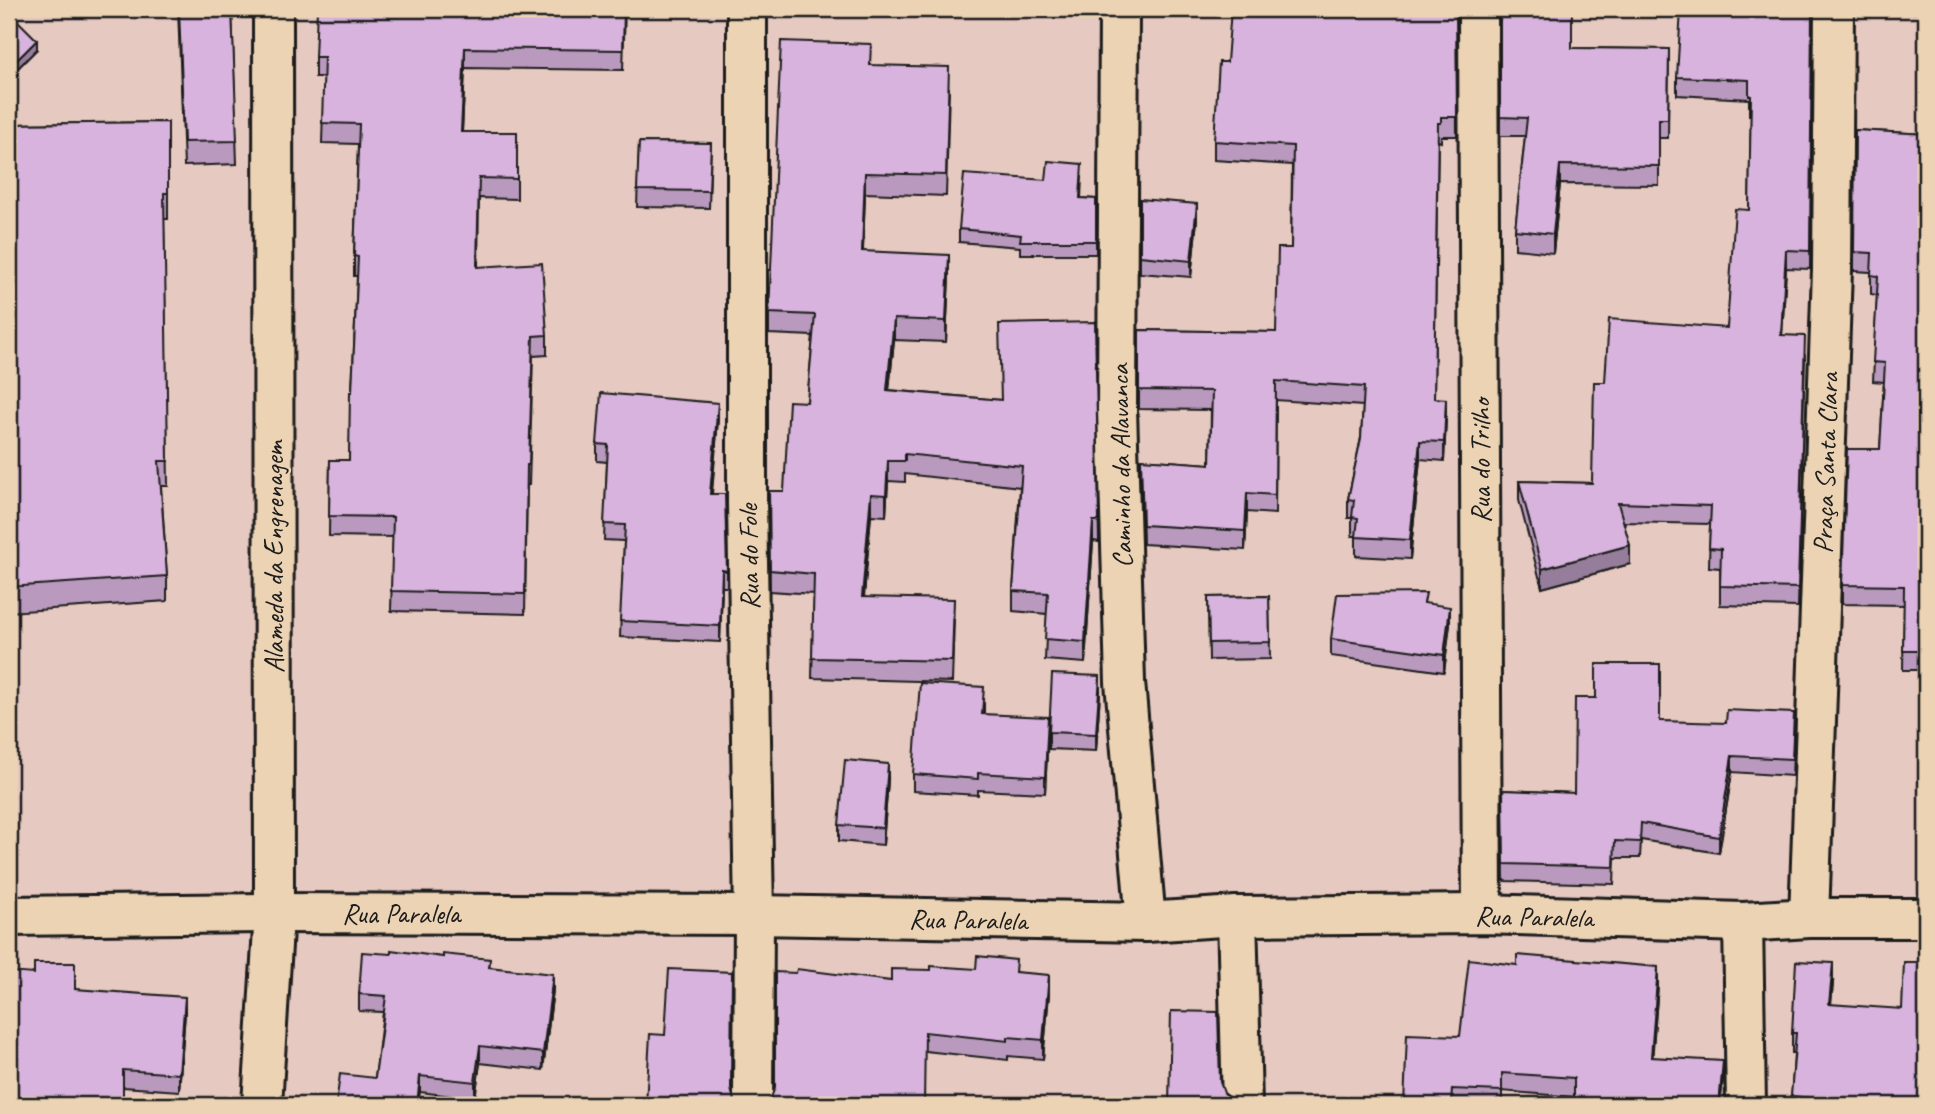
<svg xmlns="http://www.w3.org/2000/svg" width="1935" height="1114" viewBox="0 0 1935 1114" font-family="Caveat,sans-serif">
	<rect width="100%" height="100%" fill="#e6c9c0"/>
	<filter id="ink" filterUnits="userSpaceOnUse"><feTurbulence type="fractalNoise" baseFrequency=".0143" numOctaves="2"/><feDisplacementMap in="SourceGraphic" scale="14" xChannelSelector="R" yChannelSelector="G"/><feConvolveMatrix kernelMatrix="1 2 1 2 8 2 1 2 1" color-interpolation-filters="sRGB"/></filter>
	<g filter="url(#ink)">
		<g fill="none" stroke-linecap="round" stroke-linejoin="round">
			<g stroke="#1c1c1c" stroke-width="44">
				<g id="minor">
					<polyline points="747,9 747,503 754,915 753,1105"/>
					<polyline points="1119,9 1117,409 1125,682 1146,922"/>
					<polyline points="1478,9 1482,914"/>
					<polyline points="9,916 274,913 754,915 1146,922 1237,916 1482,914 1743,922 1809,918 1926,918"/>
					<polyline points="1237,916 1242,1105"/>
					<polyline points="1809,918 1832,270 1834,9"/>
					<polyline points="1743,922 1746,1105"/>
					<polyline points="262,1105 274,913 273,9"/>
				</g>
			</g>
			<use href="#minor" stroke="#ecd3b4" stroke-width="38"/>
		</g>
		<g fill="#b99abe" stroke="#1c1c1c" stroke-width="2">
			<polygon points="9,9 74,9 74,11 9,10"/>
			<polygon points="178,9 232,9 237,164 184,166"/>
			<polygon points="625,9 623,70 465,68 462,132 517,132 517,199 479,198 478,267 547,335 547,355 533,356 529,485 527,485 525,614 391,611 393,537 329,536 330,460 349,460 357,276 354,276 354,256 358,144 322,143 324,77 315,77 315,57"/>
			<polygon points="1456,9 1457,136 1441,136 1441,142 1438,141 1434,398 1446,418 1444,461 1420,459 1410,559 1356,556 1356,536 1352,536 1352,518 1348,518 1348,499 1361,438 1363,406 1276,400 1275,514 1247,512 1245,550 1143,544 1141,459 1210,464 1211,410 1139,409 1139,330 1276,332 1291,248 1292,165 1214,160 1214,141 1227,62"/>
			<polygon points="1500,9 1572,48 1669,49 1668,138 1659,138 1659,185 1560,184 1553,253 1515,249 1515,230 1525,136 1500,136"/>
			<polygon points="1812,9 1810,269 1786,268 1782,335 1805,355 1798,607 1720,605 1720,568 1709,567 1710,524 1624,522 1630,564 1542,588 1519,500 1519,481 1592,483 1605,382 1727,328 1749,210 1751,115 1749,115 1749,99 1677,95 1677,77"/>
			<polygon points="1856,9 1922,9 1922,13"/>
			<polygon points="9,12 37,49 13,73 9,68"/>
			<polygon points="871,65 949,88 946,196 865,193 863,251 949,275 946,342 894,340 889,390 1001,400 1095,322 1099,542 1093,541 1085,663 1045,660 1047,614 1013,611 1013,591 1020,487 905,474 905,482 888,481 886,516 871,515 864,597 954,620 952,682 812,678 814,594 770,591 769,491 784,491 807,402 813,336 769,334 769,313"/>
			<polygon points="168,122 168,219 164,219 168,486 161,486 167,576 167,601 9,612 9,124"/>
			<polygon points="1855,130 1926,134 1926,670 1903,670 1904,605 1842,604 1842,585 1880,449 1884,382 1873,381 1877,295 1871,294 1871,272 1854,271"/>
			<polygon points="639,142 711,143 709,208 637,207"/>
			<polygon points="1082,177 1081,198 1096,199 1096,254 1020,254 1020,247 959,242 959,229 1046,180"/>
			<polygon points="1140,199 1197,220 1191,277 1140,273"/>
			<polygon points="718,419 712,494 727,571 727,587 722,587 720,642 620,637 624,541 604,540 607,462 597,461 597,444"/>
			<polygon points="1269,596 1270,659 1209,660 1208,597"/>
			<polygon points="1426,604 1450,624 1444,672 1331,656 1331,639"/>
			<polygon points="1100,693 1096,751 1049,749 1049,732"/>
			<polygon points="984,704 984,714 1048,733 1045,793 978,790 978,795 913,791 913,774"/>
			<polygon points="1660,721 1794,730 1792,776 1732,772 1719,853 1641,840 1640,858 1615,858 1614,884 1504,881 1503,790 1574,793"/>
			<polygon points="888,780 883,845 839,841 839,825"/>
			<polygon points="490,967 553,990 543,1070 480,1063 475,1099 420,1092 375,1078 383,1012 359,1011 359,994"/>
			<polygon points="1016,972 1049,994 1043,1059 1008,1056 1008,1060 925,1051 764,1105 891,981"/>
			<polygon points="34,974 75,989 185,1013 179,1091 123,1087"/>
			<polygon points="1833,983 1831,1004 1926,1105 1791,1105 1794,1053 1792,1053 1792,1033"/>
			<polygon points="1658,985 1652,1057 1723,1079 1720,1105 1574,1105 1574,1097 1502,1091 1502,1105 1404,1105 1460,1036"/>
		</g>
		<g fill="#967d9b" stroke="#1c1c1c" stroke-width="2">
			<polygon points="37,40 37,49 13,73 13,64"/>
			<polygon points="465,48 465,68 461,152 461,132"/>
			<polygon points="1560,165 1560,184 1553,253 1553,234"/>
			<polygon points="865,173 865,193 862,271 862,251"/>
			<polygon points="1197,204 1197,220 1191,277 1191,261"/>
			<polygon points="1786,250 1786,268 1781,354 1781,335"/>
			<polygon points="949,255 949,275 946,342 946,321"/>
			<polygon points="894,319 894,340 887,411 887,390"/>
			<polygon points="1446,399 1446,418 1444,461 1444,442"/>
			<polygon points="718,403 718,419 710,510 710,494"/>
			<polygon points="1420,441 1420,459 1410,559 1410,540"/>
			<polygon points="888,461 888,481 886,516 886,495"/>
			<polygon points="1247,493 1247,512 1245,550 1245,531"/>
			<polygon points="871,494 871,515 862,617 862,597"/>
			<polygon points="1093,521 1093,541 1085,663 1085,642"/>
			<polygon points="1630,545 1630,564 1542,588 1542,569"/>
			<polygon points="722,570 722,587 720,642 720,626"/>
			<polygon points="1450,607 1450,624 1444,672 1444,655"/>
			<polygon points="1100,676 1100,693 1096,751 1096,734"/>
			<polygon points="1048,717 1048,733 1045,793 1045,777"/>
			<polygon points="1732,756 1732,772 1719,853 1719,837"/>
			<polygon points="888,764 888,780 883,845 883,828"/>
			<polygon points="1833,963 1833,983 1829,1024 1829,1004"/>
			<polygon points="1658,967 1658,985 1651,1075 1651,1057"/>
			<polygon points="553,974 553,990 543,1070 543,1053"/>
			<polygon points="1049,975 1049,994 1043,1059 1043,1040"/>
			<polygon points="185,997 185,1013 179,1091 179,1074"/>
			<polygon points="480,1046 480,1063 475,1099 475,1082"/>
			<polygon points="1723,1061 1723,1079 1720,1105 1719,1105"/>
			<polygon points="420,1076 420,1092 418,1105 417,1105"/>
		</g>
		<g fill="#d7b3dd" stroke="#1c1c1c" stroke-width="2">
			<polygon points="179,9 232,9 237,141 184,142"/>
			<polygon points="317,9 624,9 623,50 465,48 461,132 517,132 517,179 479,178 477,267 542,263 547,335 533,336 529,465 527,465 525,594 391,591 393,517 329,516 330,460 349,460 350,392 352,392 358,257 354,256 359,124 322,123 324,57 315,57"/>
			<polygon points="1231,9 1373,10 1373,9 1456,9 1457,117 1441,117 1441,123 1438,123 1434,398 1446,399 1444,442 1420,441 1410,540 1356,537 1358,518 1352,517 1354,500 1348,499 1361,438 1364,387 1276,381 1275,495 1247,493 1245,531 1143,525 1141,459 1210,464 1212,391 1139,390 1139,330 1276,332 1278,248 1291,248 1293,146 1214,141 1219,62 1227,62"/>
			<polygon points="1500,9 1572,9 1572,48 1669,49 1668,119 1659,119 1659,166 1560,165 1553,234 1515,230 1527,118 1500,117"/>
			<polygon points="1681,9 1812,9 1810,251 1786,250 1781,335 1805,336 1798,588 1720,586 1721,549 1709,548 1711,506 1618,503 1630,545 1542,569 1519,481 1592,483 1594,382 1605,382 1609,319 1727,328 1735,209 1749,210 1751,96 1749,96 1749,80 1677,77"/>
			<polygon points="9,12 37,40 13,64 9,60"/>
			<polygon points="781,41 871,44 870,65 949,67 946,175 865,173 862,251 949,255 946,321 894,319 887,390 1001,400 999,324 1095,322 1099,521 1093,521 1085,642 1045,639 1048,593 1013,591 1022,466 905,454 905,461 888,461 886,495 871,494 862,597 954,599 952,661 812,658 814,574 770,570 769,491 784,491 789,401 807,402 815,315 769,313"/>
			<polygon points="168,122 168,193 164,193 168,461 159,461 167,576 9,587 9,124"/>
			<polygon points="1855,130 1926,134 1926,651 1903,651 1904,586 1842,585 1847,449 1880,449 1885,363 1873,362 1878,276 1871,275 1872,253 1854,252"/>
			<polygon points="639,142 711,143 709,191 637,190"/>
			<polygon points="1048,161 1082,164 1080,198 1096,199 1096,241 1020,241 1021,235 959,229 964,174 1046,180"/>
			<polygon points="1140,199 1197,204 1191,261 1140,256"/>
			<polygon points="601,393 718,403 710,494 725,494 727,571 722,570 720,626 620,621 625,525 604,524 608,445 597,444"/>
			<polygon points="1426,593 1424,603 1450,607 1444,655 1331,639 1337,594"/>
			<polygon points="1269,596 1270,642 1209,643 1208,597"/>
			<polygon points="1596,664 1660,664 1660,721 1726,723 1727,710 1794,713 1792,759 1732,756 1719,837 1641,823 1640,842 1615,841 1614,867 1504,864 1503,790 1574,793 1575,698 1596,698"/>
			<polygon points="1052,674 1100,676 1096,734 1049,732"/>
			<polygon points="920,683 984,687 982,714 1048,717 1045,777 978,773 978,779 913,774"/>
			<polygon points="845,760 888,764 883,828 839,825"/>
			<polygon points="391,950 443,957 443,954 490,959 489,967 553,974 543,1053 480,1046 475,1082 420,1076 417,1105 336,1105 340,1074 375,1078 386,996 359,994 362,952 391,954"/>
			<polygon points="1517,955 1658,967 1651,1057 1723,1061 1719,1105 1574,1105 1574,1078 1502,1073 1502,1091 1452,1089 1451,1105 1404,1105 1407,1034 1460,1036 1469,959 1517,965"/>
			<polygon points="977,956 1016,960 1015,972 1049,975 1043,1040 1008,1037 1008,1041 925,1032 924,1105 762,1105 771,1098 775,1087 775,972 796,973 797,969 891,981 891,969 931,970 931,966 976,969"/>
			<polygon points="1796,961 1833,963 1829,1004 1902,1009 1904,962 1926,962 1926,1105 1892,1105 1791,1096 1796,1033 1792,1033"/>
			<polygon points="34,963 75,963 75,989 185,997 179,1074 123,1070 123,1105 9,1105 9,972 34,974"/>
			<polygon points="669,969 732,972 731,1089 734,1100 740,1105 646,1105 650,1034 665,1035"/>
			<polygon points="1171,1011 1218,1012 1220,1082 1224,1093 1234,1101 1234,1105 1169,1105"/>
		</g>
	</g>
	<g text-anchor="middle" stroke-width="5" stroke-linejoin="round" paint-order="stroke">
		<g font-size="28" fill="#1c1c1c" stroke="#ecd3b4">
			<text transform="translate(1480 461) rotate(-90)" y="10">Rua do Trilho</text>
			<text transform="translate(1825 463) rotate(-88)" y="10">Praça Santa Clara</text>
			<text transform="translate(1120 466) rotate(-91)" y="10">Caminho da Alavanca</text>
			<text transform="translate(273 557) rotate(-90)" y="10">Alameda da Engrenagem</text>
			<text transform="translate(748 557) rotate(-91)" y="10">Rua do Fole</text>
			<text x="401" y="923">Rua Paralela</text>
			<text transform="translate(1534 916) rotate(1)" y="10">Rua Paralela</text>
			<text transform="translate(968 919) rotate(1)" y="10">Rua Paralela</text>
		</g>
	</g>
	<rect width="1935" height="1114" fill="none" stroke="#ecd3b4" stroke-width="35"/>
	<rect x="18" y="18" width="1900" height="1079" fill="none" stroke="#1c1c1c" stroke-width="2.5" filter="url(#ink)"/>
</svg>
